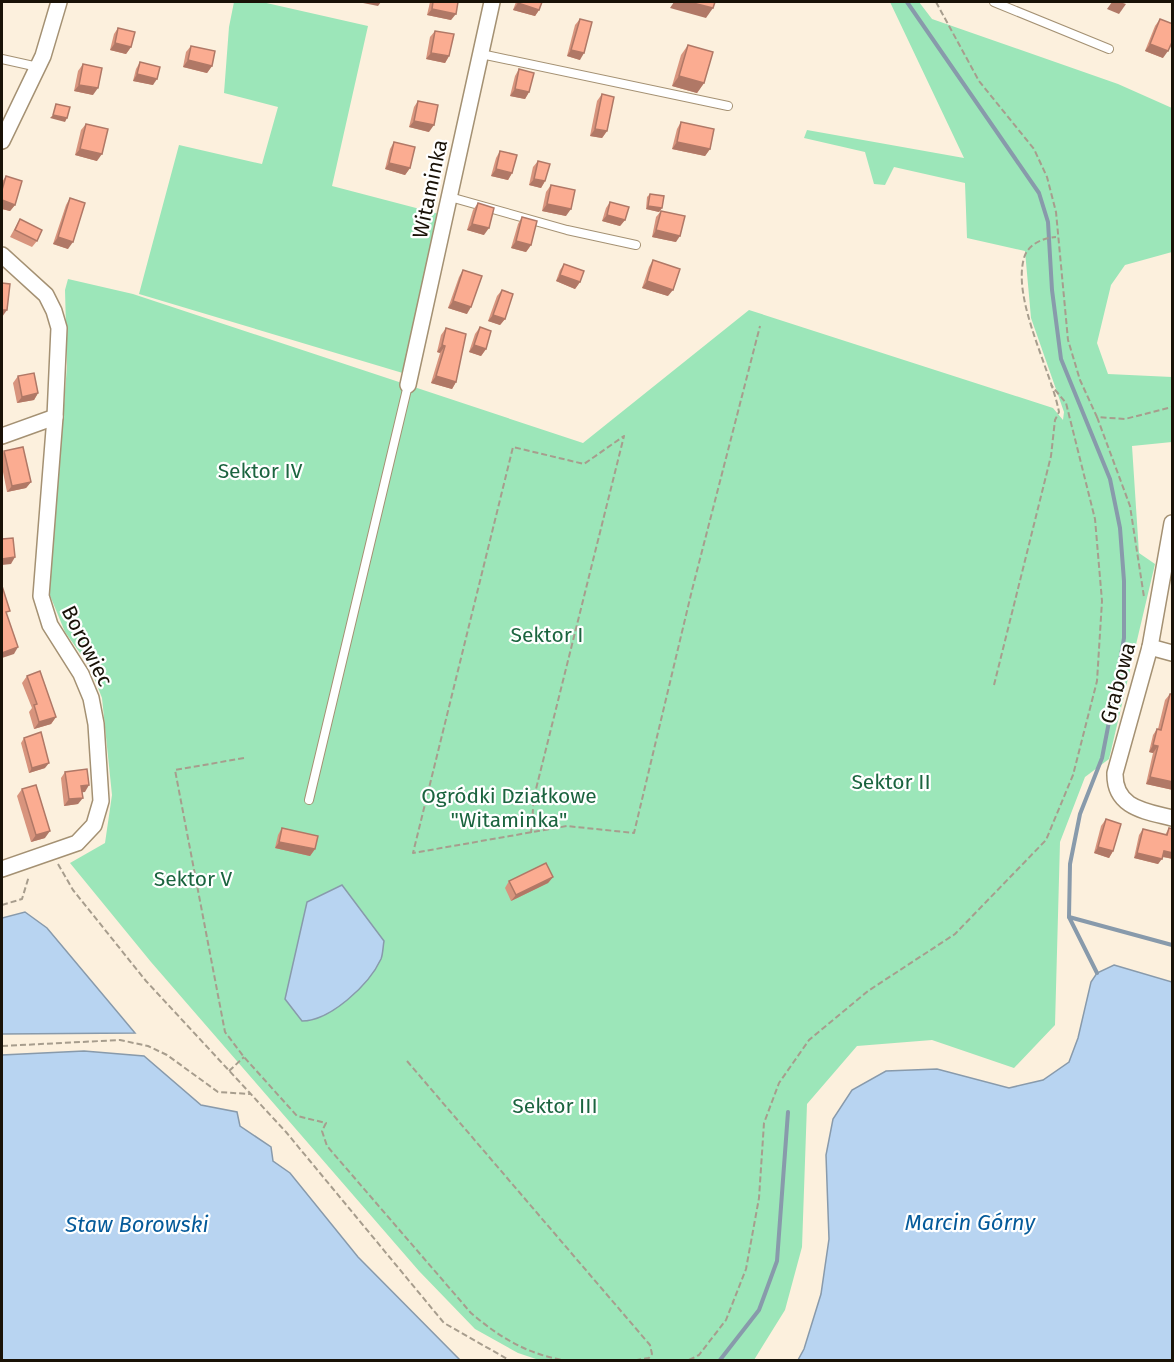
<svg xmlns="http://www.w3.org/2000/svg" width="1174" height="1362" viewBox="0 0 1174 1362" font-family="'Fira Sans',sans-serif">
	<rect width="100%" height="100%" fill="#fcf0dd"/>
	<g fill="#9ce6b9">
		<polygon points="234,2 262,2 368,26 332,186 439,214 406,374 139,294 179,145 262,164 278,107 224,93 229,27"/>
		<polygon points="890,2 919,2 932,19 1118,84 1172,108 1172,252 1125,265 1111,285 1097,343 1108,374 1172,377 1172,442 1132,446 1139,553 1155,564 1109,759 1085,777 1060,842 1055,1025 1014,1068 932,1040 857,1046 807,1104 802,1247 785,1310 754,1360 539,1360 518,1353 475,1329 419,1271 151,962 70,863 105,843 112,795 102,698 90,667 65,632 49,593 67,366 65,290 68,279 133,294 583,443 749,310 1053,408 1063,420 1064,412 1031,318 1025,251 967,238 965,183 894,167 885,185 874,184 865,152 804,138 807,130 964,158"/>
	</g>
	<g fill="#b8d4f1" stroke="#889aab" stroke-width="1.5">
		<path d="M342 885 384 941C383 946 383 954 381 959 369 985 330 1021 302 1021L285 999 307 902Z"/>
		<polygon points="25,912 47,928 135,1033 2,1034 2,918"/>
		<polygon points="1114,965 1172,982 1172,1360 798,1360 804,1349 821,1294 829,1239 826,1155 833,1119 852,1090 886,1071 937,1069 1009,1088 1043,1080 1069,1062 1078,1038 1091,982 1097,973"/>
		<polygon points="84,1051 144,1056 201,1105 237,1112 240,1126 271,1147 273,1161 290,1173 358,1257 460,1360 2,1360 2,1055"/>
	</g>
	<g fill="none" stroke-linecap="round" stroke-linejoin="round">
		<g stroke="#889aab" stroke-width="4">
			<polyline points="907,2 1039,193 1048,222 1052,290 1061,359 1110,479 1120,528 1124,581 1124,638 1114,696 1102,758 1080,814 1070,864 1069,917 1097,973"/>
			<polyline points="1069,917 1172,945"/>
			<polyline points="720,1360 759,1310 777,1261 788,1112"/>
		</g>
		<g stroke="#a49173" stroke-width="10">
			<g id="lane">
				<polyline points="994,2 1109,49"/>
				<polyline points="481,54 728,106"/>
				<polyline points="2,59 38,67"/>
				<polyline points="450,197 567,230 636,245"/>
				<polyline points="309,800 408,385"/>
			</g>
		</g>
		<g stroke="#a49173" stroke-width="18">
			<g id="street">
				<polyline points="2,141 43,56 59,2"/>
				<polyline points="2,255 46,295 54,311 59,328 55,417 41,596 50,625 81,674 91,698 96,724 101,801 94,825 77,843 2,869"/>
				<polyline points="408,385 492,2"/>
				<polyline points="2,436 55,417"/>
				<path d="M1172 523 1150 647 1115 773C1114 808 1145 811 1172 818"/>
				<polyline points="1150,647 1172,653"/>
			</g>
		</g>
		<g stroke="#a79d8d" stroke-width="2" stroke-dasharray="6 3" stroke-linecap="butt">
			<polyline points="936,2 979,81 1034,149 1047,177 1056,212 1068,340 1080,380 1097,417 1125,419 1172,407"/>
			<polyline points="1097,417 1130,506 1144,597"/>
			<path d="M994 685 1051 456 1055 420 1059 412C1051 370 1012 300 1024 258 1028 244 1043 238 1056 237"/>
			<path d="M244 758 175 770 225 1032 244 1057 297 1116 326 1123 322 1131 327 1146 471 1313C499 1337 527 1354 563 1360"/>
			<polyline points="531,833 534,797 624,436 584,464 513,447 413,853 567,826 634,833 692,590 760,326"/>
			<polyline points="58,864 73,890 146,981 286,1132 444,1323 509,1360"/>
			<polyline points="2,905 22,899 29,876"/>
			<polyline points="2,1046 120,1040 148,1046 167,1055 218,1092 250,1094"/>
			<polyline points="407,1061 650,1345 652,1354 649,1358 637,1360"/>
			<polyline points="229,1071 244,1057"/>
			<polyline points="689,1360 699,1355 726,1320 746,1269 759,1198 764,1123 779,1083 809,1040 868,991 955,934 1046,840 1073,775 1097,681 1102,601 1095,519 1066,403 1051,385"/>
		</g>
		<use href="#lane" stroke="#fff" stroke-width="8"/>
		<use href="#street" stroke="#fff" stroke-width="15"/>
	</g>
	<g fill="#d8947d">
		<polygon points="430,2 458,2 451,20 427,15"/>
		<polygon points="516,2 542,2 539,10 535,16 513,10"/>
		<polygon points="580,19 580,60 567,56 575,25"/>
		<polygon points="1160,19 1163,58 1145,51 1155,26"/>
		<polygon points="118,28 131,47 126,54 110,50 114,34"/>
		<polygon points="435,31 449,56 445,63 426,59 430,37"/>
		<polygon points="688,45 704,83 697,93 672,86 681,55"/>
		<polygon points="191,46 212,66 207,73 183,67 186,52"/>
		<polygon points="140,62 153,85 133,81 136,69"/>
		<polygon points="83,64 93,95 74,91 78,71"/>
		<polygon points="519,69 529,92 525,99 510,96 515,76"/>
		<polygon points="602,94 607,131 602,138 590,136 597,101"/>
		<polygon points="418,101 429,132 409,127 414,107"/>
		<polygon points="681,122 710,149 705,156 672,149 677,129"/>
		<polygon points="86,124 97,161 75,155 81,130"/>
		<polygon points="394,142 410,168 405,175 385,169 390,149"/>
		<polygon points="500,151 512,173 508,180 491,176 496,158"/>
		<polygon points="538,161 545,181 541,188 529,185 533,167"/>
		<polygon points="6,176 15,205 10,211 2,209 2,182"/>
		<polygon points="551,185 566,216 542,211 546,192"/>
		<polygon points="650,194 662,208 659,212 646,209 647,197"/>
		<polygon points="70,198 68,249 53,244 66,205"/>
		<polygon points="610,202 625,220 620,226 602,221 606,208"/>
		<polygon points="478,203 484,235 467,230 473,210"/>
		<polygon points="661,211 676,242 652,237 656,217"/>
		<polygon points="522,217 531,245 526,252 511,248 518,224"/>
		<polygon points="20,219 37,241 32,247 10,237 16,226"/>
		<polygon points="653,260 668,296 642,288 649,267"/>
		<polygon points="564,264 580,282 575,289 556,281 560,270"/>
		<polygon points="463,270 467,314 448,308 459,277"/>
		<polygon points="502,290 505,319 500,325 488,321 497,296"/>
		<polygon points="480,327 486,349 481,356 469,352 475,334"/>
		<polygon points="446,328 456,382 452,389 431,383 440,353 437,352 441,335"/>
		<polygon points="18,376 38,393 34,400 17,403 13,383"/>
		<polygon points="4,451 31,482 26,488 7,492 2,467 2,455"/>
		<polygon points="27,676 56,717 51,724 34,729 29,712 32,708 22,683"/>
		<polygon points="1170,694 1173,790 1146,784 1153,753 1149,752 1153,735 1157,729 1158,729 1165,700"/>
		<polygon points="24,738 45,768 29,773 21,743"/>
		<polygon points="65,772 85,792 82,792 78,804 64,806 61,778"/>
		<polygon points="22,789 45,838 31,842 17,796"/>
		<polygon points="1106,819 1113,851 1109,858 1094,853 1101,826"/>
		<polygon points="282,828 315,849 310,856 275,848 278,835"/>
		<polygon points="1169,828 1173,829 1173,859 1162,857 1158,864 1134,858 1139,835 1143,829 1165,835"/>
		<polygon points="553,877 548,883 511,901 505,888 509,881"/>
	</g>
	<g fill="#b07866">
		<polygon points="358,2 381,2 378,6"/>
		<polygon points="674,2 689,2 713,8 706,18 670,8"/>
		<polygon points="1112,2 1120,2 1126,4 1119,14 1107,9"/>
		<polygon points="518,3 539,10 535,16 513,10"/>
		<polygon points="432,9 456,14 451,20 427,15"/>
		<polygon points="115,43 131,47 126,54 110,50"/>
		<polygon points="1150,44 1168,51 1163,58 1145,51"/>
		<polygon points="571,50 584,53 580,60 567,56"/>
		<polygon points="431,53 449,56 445,63 426,59"/>
		<polygon points="188,60 212,66 207,73 183,67"/>
		<polygon points="137,74 157,79 153,85 133,81"/>
		<polygon points="679,76 704,83 697,93 672,86"/>
		<polygon points="79,85 98,88 93,95 74,91"/>
		<polygon points="515,89 529,92 525,99 510,96"/>
		<polygon points="53,115 67,118 65,122 50,118"/>
		<polygon points="414,121 434,125 429,132 409,127"/>
		<polygon points="595,129 607,131 602,138 590,136"/>
		<polygon points="677,142 710,149 705,156 672,149"/>
		<polygon points="80,149 102,154 97,161 75,155"/>
		<polygon points="389,163 410,168 405,175 385,169"/>
		<polygon points="496,169 512,173 508,180 491,176"/>
		<polygon points="534,179 545,181 541,188 529,185"/>
		<polygon points="2,200 15,205 10,211 2,209"/>
		<polygon points="547,204 571,209 566,216 542,211"/>
		<polygon points="648,206 662,208 659,212 646,209"/>
		<polygon points="607,215 625,220 620,226 602,221"/>
		<polygon points="472,224 489,228 484,235 467,230"/>
		<polygon points="656,230 680,236 676,242 652,237"/>
		<polygon points="58,237 73,242 68,249 53,244"/>
		<polygon points="516,241 531,245 526,252 511,248"/>
		<polygon points="560,275 580,282 575,289 556,281"/>
		<polygon points="647,281 673,290 668,296 642,288"/>
		<polygon points="453,301 471,307 467,314 448,308"/>
		<polygon points="2,310 7,310 2,317"/>
		<polygon points="493,315 505,319 500,325 488,321"/>
		<polygon points="442,345 445,346 440,353 437,352"/>
		<polygon points="474,345 486,349 481,356 469,352"/>
		<polygon points="436,376 456,382 452,389 431,383"/>
		<polygon points="38,393 34,400 17,403 22,397"/>
		<polygon points="31,482 26,488 7,492 12,486"/>
		<polygon points="15,557 11,564 2,565 2,559"/>
		<polygon points="18,647 14,654 2,658 2,653"/>
		<polygon points="56,717 51,724 34,729 39,722"/>
		<polygon points="1153,745 1158,746 1153,753 1149,752"/>
		<polygon points="49,763 45,768 29,773 32,768"/>
		<polygon points="1150,777 1173,782 1173,790 1146,784"/>
		<polygon points="89,785 85,792 77,793 81,786"/>
		<polygon points="83,798 78,804 64,806 69,799"/>
		<polygon points="50,831 45,838 31,842 36,835"/>
		<polygon points="279,842 315,849 310,856 275,848"/>
		<polygon points="1098,847 1113,851 1109,858 1094,853"/>
		<polygon points="1164,851 1173,853 1173,859 1160,856"/>
		<polygon points="1137,853 1162,859 1158,864 1134,858"/>
		<polygon points="553,877 548,883 511,901 516,895"/>
	</g>
	<g fill="#fbac91" stroke="#b07866" stroke-width="1.5">
		<polygon points="433,2 458,2 456,14 432,9"/>
		<polygon points="518,2 542,2 539,10 518,3"/>
		<polygon points="689,2 715,2 713,8"/>
		<polygon points="580,19 592,22 584,53 571,50"/>
		<polygon points="1160,19 1173,24 1173,40 1168,51 1150,44"/>
		<polygon points="118,28 135,32 131,47 115,43"/>
		<polygon points="435,31 454,34 449,56 431,53"/>
		<polygon points="688,45 713,52 704,83 679,76"/>
		<polygon points="191,46 215,51 212,66 188,60"/>
		<polygon points="140,62 160,67 157,79 137,74"/>
		<polygon points="83,64 102,68 98,88 79,85"/>
		<polygon points="519,69 534,73 529,92 515,89"/>
		<polygon points="602,94 614,97 607,131 595,129"/>
		<polygon points="418,101 438,105 434,125 414,121"/>
		<polygon points="56,104 70,107 67,118 53,115"/>
		<polygon points="681,122 714,129 710,149 677,142"/>
		<polygon points="86,124 108,129 102,154 80,149"/>
		<polygon points="394,142 415,147 410,168 389,163"/>
		<polygon points="500,151 517,155 512,173 496,169"/>
		<polygon points="538,161 550,164 545,181 534,179"/>
		<polygon points="6,176 22,181 15,205 2,200 2,190"/>
		<polygon points="551,185 575,190 571,209 547,204"/>
		<polygon points="650,194 664,196 662,208 648,206"/>
		<polygon points="70,198 85,203 73,242 58,237"/>
		<polygon points="610,202 629,207 625,220 607,215"/>
		<polygon points="478,203 494,208 489,228 472,224"/>
		<polygon points="661,211 685,216 680,236 656,230"/>
		<polygon points="522,217 537,221 531,245 516,241"/>
		<polygon points="20,219 42,230 37,241 15,230"/>
		<polygon points="653,260 680,269 673,290 647,281"/>
		<polygon points="564,264 584,271 580,282 560,275"/>
		<polygon points="463,270 482,276 471,307 453,301"/>
		<polygon points="2,283 10,284 7,310 2,310"/>
		<polygon points="502,290 513,294 505,319 493,315"/>
		<polygon points="480,327 491,331 486,349 474,345"/>
		<polygon points="446,328 466,334 456,382 436,376 445,346 442,345"/>
		<polygon points="34,373 38,393 22,397 18,376"/>
		<polygon points="23,447 31,482 12,486 4,451"/>
		<polygon points="13,538 15,557 2,559 2,539"/>
		<polygon points="2,586 10,611 6,612 18,647 2,653"/>
		<polygon points="40,671 56,717 39,722 34,705 37,704 27,676"/>
		<polygon points="1170,694 1173,694 1173,782 1150,777 1158,746 1153,745 1157,729 1161,730"/>
		<polygon points="41,732 49,763 32,768 24,738"/>
		<polygon points="87,769 89,785 81,786 83,798 69,799 65,772"/>
		<polygon points="36,785 50,831 36,835 22,789"/>
		<polygon points="1106,819 1121,824 1113,851 1098,847"/>
		<polygon points="282,828 318,836 315,849 279,842"/>
		<polygon points="1169,828 1173,829 1173,853 1164,851 1162,859 1137,853 1143,829 1167,835"/>
		<polygon points="546,863 553,877 516,895 509,881"/>
	</g>
	<g text-anchor="middle" stroke-width="4.5" stroke-linejoin="round" paint-order="stroke">
		<g font-size="21" fill="#191207" stroke="#fff">
			<text transform="translate(430 189) rotate(-78)" y="7">Witaminka</text>
			<text transform="translate(87 646) rotate(63)" y="7">Borowiec</text>
			<text transform="translate(1118 683) rotate(-75)" y="7">Grabowa</text>
		</g>
		<g font-size="21" fill="#1b643f" stroke="#fff">
			<text x="260" y="478">Sektor IV</text>
			<text x="547" y="642">Sektor I</text>
			<text x="891" y="789">Sektor II</text>
			<text x="509" y="803">Ogródki Działkowe<tspan x="509" dy="24">"Witaminka"</tspan></text>
			<text x="193" y="886">Sektor V</text>
			<text x="555" y="1113">Sektor III</text>
		</g>
		<g font-size="22" font-style="italic" fill="#045a9a" stroke="#fff">
			<text x="970" y="1230">Marcin Górny</text>
			<text x="137" y="1232">Staw Borowski</text>
		</g>
	</g>
	<rect width="1174" height="1362" fill="none" stroke="#191207" stroke-width="6"/>
</svg>
